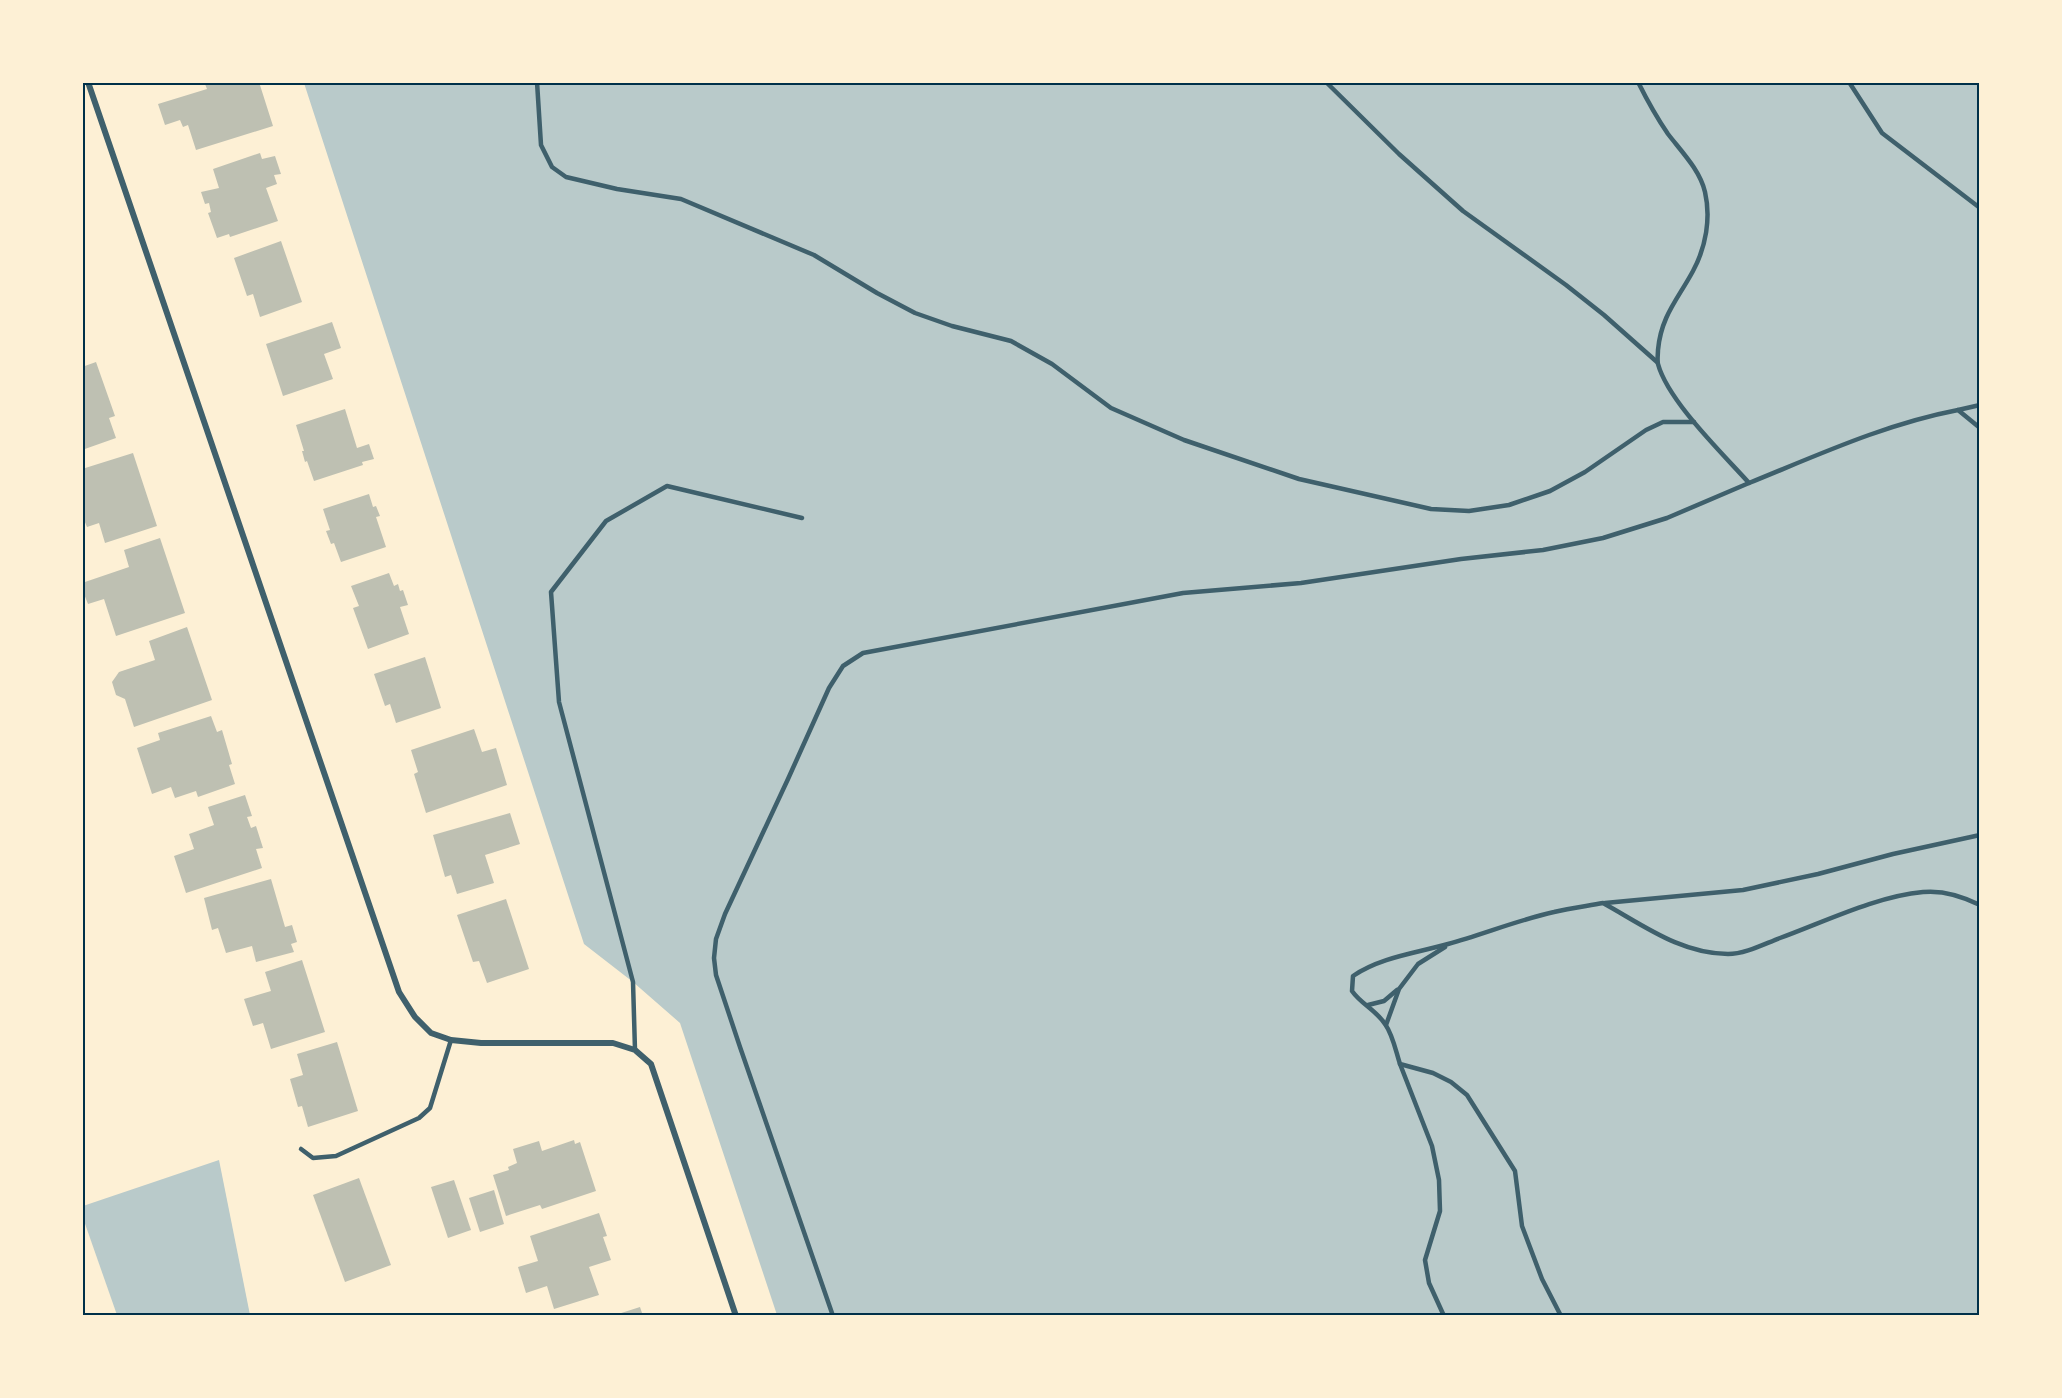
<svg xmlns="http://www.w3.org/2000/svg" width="2062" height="1398" viewBox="0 0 2062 1398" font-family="Jost,sans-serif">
	<rect width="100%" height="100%" fill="#fdf0d5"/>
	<g fill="#b9caca">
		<polygon points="304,83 1979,83 1979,1315 777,1315 680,1023 633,982 584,944"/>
		<polygon points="219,1160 250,1315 117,1315 83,1218 83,1206"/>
	</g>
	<g fill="#bec0b2">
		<polygon points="209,82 259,82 273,126 196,150 188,125 183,127 180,120 165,125 158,104 207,89 205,84"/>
		<polygon points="260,153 262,159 275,156 281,174 274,175 277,184 266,188 278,221 230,237 229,234 217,238 208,213 211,212 209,203 205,204 201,192 219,188 213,169"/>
		<polygon points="281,241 302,302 260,317 253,294 247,296 234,258"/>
		<polygon points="332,322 341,348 324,354 333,379 283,396 266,344"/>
		<polygon points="96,362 115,416 109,418 116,438 82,450 82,367"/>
		<polygon points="345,409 357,448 369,444 374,459 362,462 363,465 314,481 307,461 305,462 302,451 304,451 296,425"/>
		<polygon points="133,453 157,526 105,543 99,523 87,527 82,515 82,469"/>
		<polygon points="369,494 373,507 376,506 380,516 376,517 386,547 341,562 334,543 331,544 326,531 330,530 323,509"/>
		<polygon points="160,538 185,613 116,636 104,599 88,604 82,589 82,583 129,567 124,550"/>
		<polygon points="389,573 394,586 398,584 400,591 403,590 408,605 400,607 409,634 368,649 353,608 359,606 351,586"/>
		<polygon points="187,627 212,700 134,727 125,699 116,695 112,682 119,672 155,660 149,641"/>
		<polygon points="425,657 441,708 396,723 390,704 385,706 374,674"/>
		<polygon points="211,716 217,732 222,730 232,764 229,765 235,784 198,797 196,791 175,798 171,787 152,794 137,748 160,740 158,733"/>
		<polygon points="474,729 482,752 496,748 507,785 426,813 414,774 418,772 411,750"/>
		<polygon points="245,795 252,816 247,817 251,828 256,826 263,848 256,849 262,868 186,893 174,856 194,849 189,834 214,825 208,807"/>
		<polygon points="510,813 520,844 485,855 494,883 457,894 451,875 445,877 433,835"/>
		<polygon points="271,879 285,927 292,925 297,942 291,944 294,952 256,962 252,946 226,953 218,928 212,930 204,898"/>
		<polygon points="506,899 529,969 487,983 479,961 473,962 457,915"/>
		<polygon points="302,960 325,1032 271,1049 263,1023 253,1026 244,999 271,991 265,972"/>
		<polygon points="337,1042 358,1111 308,1127 302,1106 298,1107 290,1079 303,1075 297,1054"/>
		<polygon points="574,1140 575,1144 580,1142 596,1191 542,1209 540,1205 506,1216 493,1175 509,1170 508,1167 517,1163 513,1149 539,1141 542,1151"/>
		<polygon points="359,1178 391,1265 345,1282 313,1195"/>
		<polygon points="454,1180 471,1230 448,1238 431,1187"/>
		<polygon points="494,1190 504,1224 480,1232 469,1198"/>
		<polygon points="599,1213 607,1236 603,1237 611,1260 589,1267 599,1295 554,1309 547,1286 526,1293 518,1267 538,1261 530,1236"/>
		<polygon points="640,1307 643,1316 615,1316 615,1315"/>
	</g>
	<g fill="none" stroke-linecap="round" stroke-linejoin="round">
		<g stroke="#3f606c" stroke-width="4.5">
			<polyline points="537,82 541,145 552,167 566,177 617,189 681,199 814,255 877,293 915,313 952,326 1011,341 1052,364 1111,408 1184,440 1299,479 1431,509 1469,511 1509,505 1550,491 1585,472 1646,430 1663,422 1694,422"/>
			<polyline points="1326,82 1399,154 1463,211 1566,285 1604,315 1657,362"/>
			<path d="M1638 82C1647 100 1657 118 1668 134 1681 151 1700 170 1705 192 1711 218 1706 247 1693 271 1678 299 1661 316 1658 350 1658 354 1657 360 1658 364 1668 401 1723 454 1749 483 1818 455 1885 424 1958 410L1980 428"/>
			<polyline points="1849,82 1882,133 1980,208"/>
			<polyline points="1958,410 1980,405"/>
			<polyline points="1605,903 1743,890 1818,874 1893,854 1980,835"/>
			<polyline points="1368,1005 1384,1001 1397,990"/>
			<polyline points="1386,1025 1399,989 1418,964 1445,947"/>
			<polyline points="635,1050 633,982 559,702 551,592 606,521 667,486 802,518"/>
			<polyline points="1400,1064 1432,1146 1439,1180 1440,1211 1425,1260 1429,1283 1444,1316"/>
			<polyline points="301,1149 313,1158 336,1156 419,1118 430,1108 451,1040"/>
			<polyline points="833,1316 740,1047 716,975 714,958 716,939 725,914 788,779 829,688 843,666 863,653 1183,593 1301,583 1461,559 1543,550 1603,538 1667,518 1749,483"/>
			<path d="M1561 1316 1542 1279 1522 1226 1515 1171 1467 1095 1451 1082 1433 1073 1400 1064C1396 1052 1393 1035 1385 1024 1376 1010 1361 1004 1352 991L1353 976C1381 957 1417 953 1448 944 1484 934 1518 920 1554 912 1570 908 1587 906 1603 903 1643 925 1681 954 1728 954 1745 954 1764 944 1780 938 1824 922 1877 896 1923 892 1943 890 1962 896 1980 905"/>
		</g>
		<polyline stroke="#3f606c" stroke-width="6" points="88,82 399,992 415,1017 431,1033 451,1040 481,1043 613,1043 635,1050 651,1064 736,1316"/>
	</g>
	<rect width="2062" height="1398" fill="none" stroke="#fdf0d5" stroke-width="168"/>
	<rect x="84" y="84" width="1894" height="1230" fill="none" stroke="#003049" stroke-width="2"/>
</svg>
